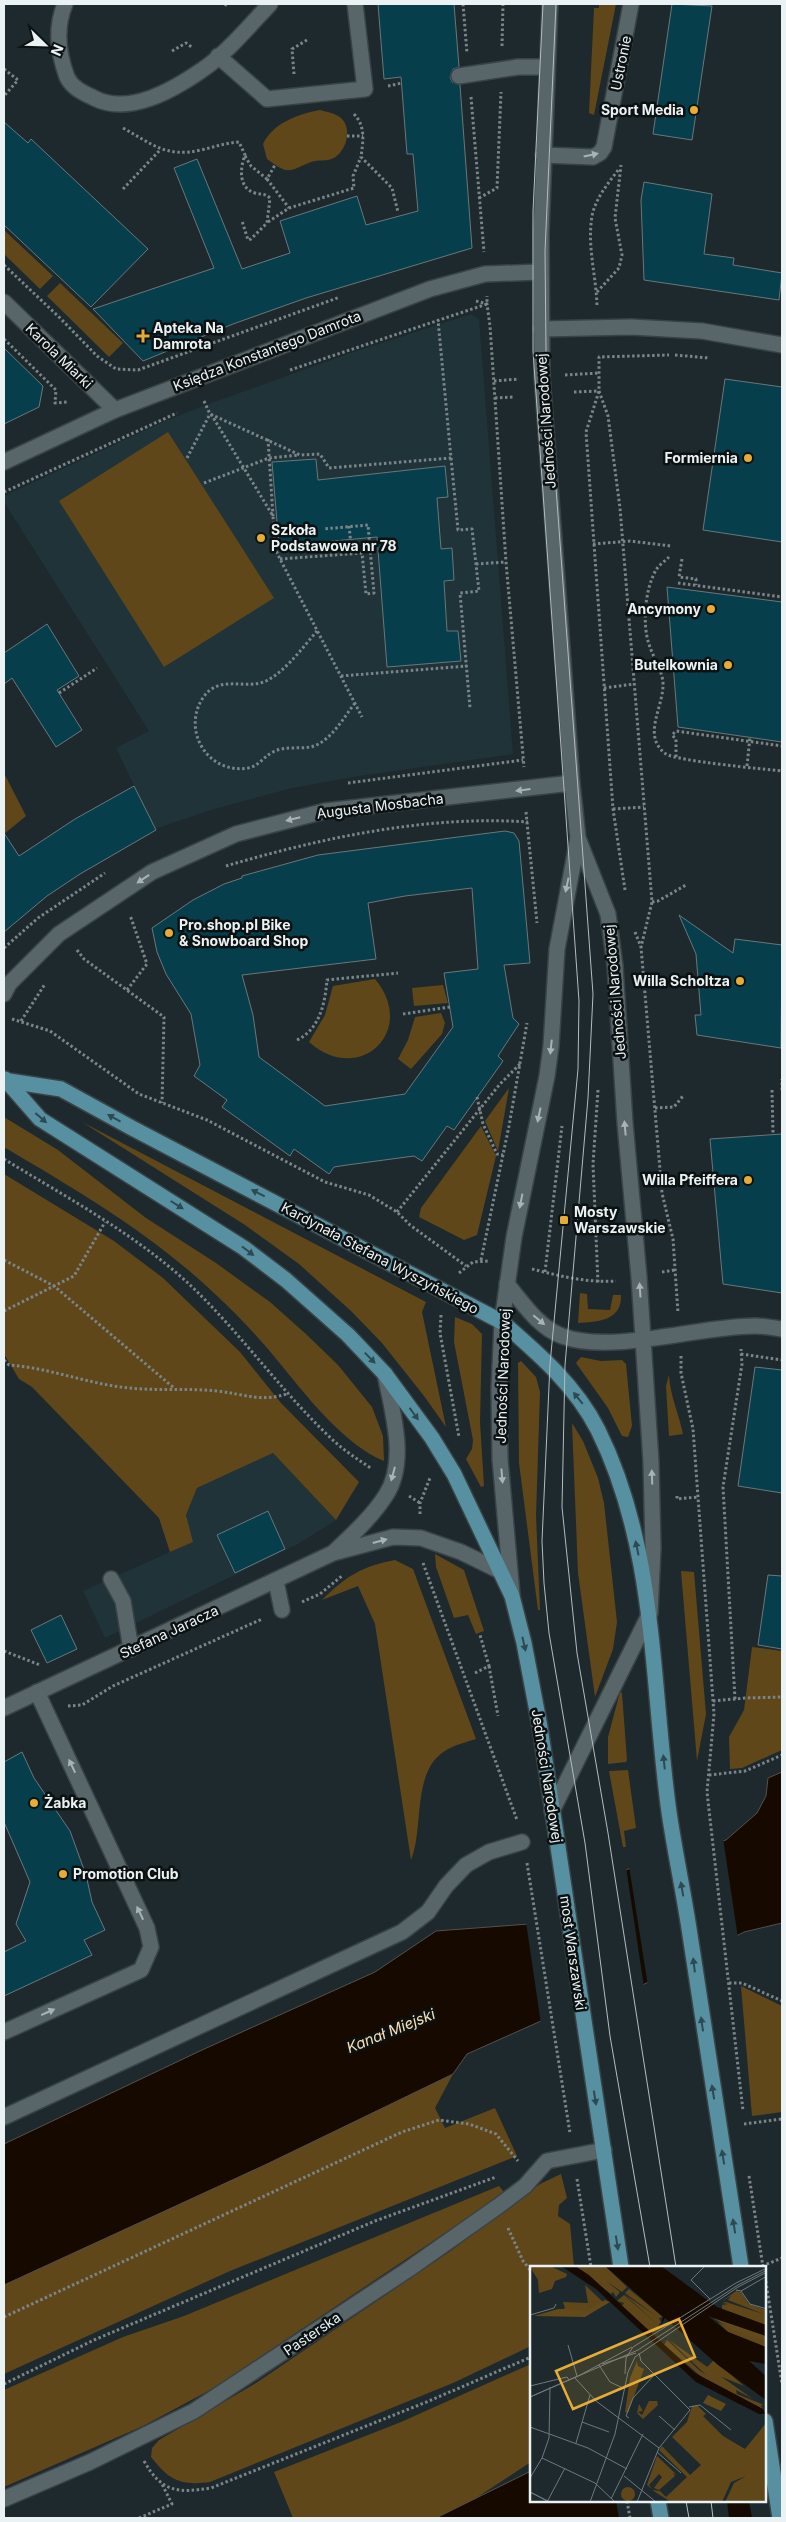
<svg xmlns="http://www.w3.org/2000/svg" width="786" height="2522" viewBox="0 0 786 2522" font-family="Inter,sans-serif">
	<rect width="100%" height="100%" fill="#1d292d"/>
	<g fill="#1f3339">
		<polygon points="471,314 479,319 513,754 359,776 292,788 214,809 155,829 116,748 149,731 4,502 4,496 163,422 206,405 348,354"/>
		<polygon points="273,1453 336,1520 298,1544 105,1638 83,1591 192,1542 186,1515 197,1488"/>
	</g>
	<g fill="#5f4719">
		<polygon points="599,4 616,4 594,115 589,113 594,8 599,8"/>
		<path d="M320 110C327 112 335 113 341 118 353 129 346 151 334 158 326 162 319 159 311 162 288 171 290 176 267 159L263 144C273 123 298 114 320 110Z"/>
		<polygon points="4,230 53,276 40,289 4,254"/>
		<polygon points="60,283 123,343 109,357 47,296"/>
		<polygon points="168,432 274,598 164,667 59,501"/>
		<polygon points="5,775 26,816 4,834 4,776"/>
		<path d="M375 979C418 1030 360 1087 309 1042L325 1015 333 986Z"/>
		<polygon points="443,985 448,1003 414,1006 412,988"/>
		<polygon points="441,1013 445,1023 442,1034 411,1069 398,1059 408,1040 415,1017"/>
		<polygon points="509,1088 498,1151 485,1121"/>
		<path d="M4 1117 58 1150 146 1218 216 1263 270 1302 307 1335 338 1365 372 1407 383 1436 384 1461C345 1445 308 1398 282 1366 261 1340 239 1316 215 1294 152 1234 78 1191 4 1147Z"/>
		<polygon points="82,1122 426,1302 422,1312 446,1427 424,1396 382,1343 351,1311 299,1264 245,1225"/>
		<polygon points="481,1126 496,1156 477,1235 464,1240 419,1217 421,1208"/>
		<polygon points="4,1174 114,1241 163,1278 240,1352 281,1403 359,1482 336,1520 273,1453 197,1488 186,1515 193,1542 170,1552 159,1518 32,1387 19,1379 4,1354"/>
		<path d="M580 1293 587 1294 588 1309 610 1310 613 1295H621C622 1321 597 1322 578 1323Z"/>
		<polygon points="455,1317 472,1324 482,1334 480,1422 484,1486 481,1487 466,1459 472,1449 473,1440 454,1342"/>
		<polygon points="581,1357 601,1361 622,1360 626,1364 632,1426 628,1437 622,1436 608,1408 576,1363"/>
		<polygon points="521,1361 536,1377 540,1392 536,1516 540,1610 538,1610 519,1463 518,1363"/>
		<path d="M669 1375C670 1396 679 1414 683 1434L669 1436 666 1386Z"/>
		<polygon points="572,1423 583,1441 598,1478 604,1503 617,1622 613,1649 595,1697 578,1573"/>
		<polygon points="435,1554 464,1570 484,1631 476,1634 468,1615 454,1618 436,1567"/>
		<path d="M395 1560 413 1569 476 1739C467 1742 458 1744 450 1748 410 1767 425 1826 411 1860L375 1624 358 1586 322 1600C345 1577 362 1566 395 1560Z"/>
		<polygon points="681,1571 694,1572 706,1714 697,1761"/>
		<polygon points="752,1647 782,1651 782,1750 742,1768 730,1769 729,1737 744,1710"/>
		<polygon points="620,1692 622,1693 627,1760 626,1762 608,1764 608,1737"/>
		<polygon points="628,1770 636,1828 624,1831 626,1847 623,1847 609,1771"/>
		<polygon points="741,1986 782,2006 782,2112 752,2116"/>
		<polygon points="453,2074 435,2108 445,2128 495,2108 517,2156 230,2271 4,2374 4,2285 267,2164"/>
		<path d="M561 2174 567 2198 559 2205 558 2216 570 2224 574 2267H531V2346L453 2383 210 2482C180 2486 169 2480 151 2457L152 2448 159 2440 256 2383 449 2252 540 2184Z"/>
		<polygon points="499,2186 505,2193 212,2389 143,2426 4,2487 4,2390 123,2337 184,2316"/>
		<polygon points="531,2364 531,2462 476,2498 436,2518 293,2518 274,2472 401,2422"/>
	</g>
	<g fill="#160a00" stroke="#565049">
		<polygon points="782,1772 782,1923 744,1932 633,1990 565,2030 541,2021 467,2054 453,2074 267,2164 4,2285 4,2144 202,2050 375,1972 436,1931 529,1924 541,1895 726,1840 757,1813 766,1796 768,1778"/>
		<polygon points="531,2471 531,2501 765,2501 782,2518 436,2518"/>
	</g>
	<g fill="#1d292d">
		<polygon points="723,1838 738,1938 648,1986 629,1866"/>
		<polygon points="626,1867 644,1987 566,2033 541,2024 526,1922 538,1894"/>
		<polygon points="782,2344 782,2518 752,2518 749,2501 765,2501 765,2352"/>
		<polygon points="616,2501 727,2501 729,2518 619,2518"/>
	</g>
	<g fill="#073e4b" stroke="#69777b" fill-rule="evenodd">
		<polygon points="378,4 454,4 459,67 453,69 450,77 452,82 460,85 472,248 306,298 233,324 143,361 93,309 214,268 174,168 197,159 242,269 290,253 280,221 357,196 366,225 418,211 413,154 407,154 401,77 384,79"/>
		<polygon points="672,4 712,6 692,140 653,134"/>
		<polygon points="4,122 28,143 31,139 148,249 91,307 4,225"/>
		<polygon points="644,182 712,194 704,254 734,258 733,265 782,273 779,300 644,280 641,200"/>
		<polygon points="4,348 43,386 39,407 4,424"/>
		<polygon points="725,379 782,387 782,542 703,530"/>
		<polygon points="316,459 318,480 445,466 448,497 437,498 441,549 452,548 454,580 444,581 447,631 458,631 461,661 387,667 377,537 279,546 272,462"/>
		<polygon points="667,587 782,602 782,742 678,727"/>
		<polygon points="47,624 79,676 57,690 82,730 56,747 12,678 4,684 4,653"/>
		<polygon points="134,786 156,830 80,874 47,896 4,932 4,833 19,856 75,819"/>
		<path d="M505 831 514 833 519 841 530 963 504 965 513 1018 519 1024 498 1056 503 1061 454 1130 447 1126 422 1161 414 1156 347 1165 334 1167 329 1174 294 1149 290 1156 222 1107 227 1100 194 1076 200 1065 191 1014 166 974 157 952 152 928 193 900 224 884 242 878V876L318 855ZM472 888 478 969 444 973 453 1027 405 1094 325 1106 259 1057 253 1015 242 975 376 959 368 903 405 896Z"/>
		<polygon points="679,915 733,953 735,939 782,945 781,1048 697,1035 695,1015 701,1015 696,954"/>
		<polygon points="782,1134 782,1293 723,1284 710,1139"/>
		<polygon points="755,1367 782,1370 782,1493 738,1486"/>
		<polygon points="268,1511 285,1549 235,1573 217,1535"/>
		<polygon points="768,1575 782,1576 782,1649 758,1645"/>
		<polygon points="61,1615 77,1649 47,1663 31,1630"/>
		<polygon points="22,1752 34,1778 70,1831 86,1875 92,1902 105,1930 84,1940 92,1955 4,1996 4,1952 26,1941 16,1924 30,1882 4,1822 4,1762"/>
	</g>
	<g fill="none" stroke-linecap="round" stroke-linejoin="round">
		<g stroke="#394346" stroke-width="18">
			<g id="minor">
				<path d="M65 4C55 28 58 53 67 77 72 88 84 93 94 98 129 116 173 90 202 70 225 55 251 24 270 4"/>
				<polyline points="550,4 541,232 542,376 572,783 578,838 608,914 615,966 625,1123 639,1277 651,1462 653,1548 650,1613 552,1811"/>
				<polyline points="218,56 267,99 365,89 355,4"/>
				<polyline points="459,76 518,67 547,67"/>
				<polyline points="543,155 593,157 600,153 604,147 631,4"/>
				<polyline points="4,302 115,410"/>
				<polyline points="541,329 631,327 702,331 782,345"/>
				<polyline points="4,462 115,410 430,289 485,274 540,272"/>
				<polyline points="4,994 9,984 59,934 152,872 236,834 325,811 572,783"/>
				<path d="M507 1284C523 1303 538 1327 562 1336 612 1355 702 1325 756 1326 764 1326 774 1328 782 1329"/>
				<path d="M334 1552C352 1535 372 1517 386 1495 408 1461 392 1411 385 1374"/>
				<polyline points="111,1579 123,1601 131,1649"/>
				<polyline points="276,1581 282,1610"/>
				<polyline points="512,1594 500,1459 499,1389 502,1322 514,1237 547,1076 551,1046 557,949 578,838"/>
				<polyline points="4,1708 333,1553 393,1537 421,1538 461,1552 502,1572"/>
				<polyline points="4,2032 141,1970 151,1947 147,1928 37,1692"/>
				<polyline points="4,2117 402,1932 428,1912 446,1886 466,1865 489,1852 522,1842"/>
				<polyline points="4,2499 90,2462 194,2411 409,2269 497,2207 525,2186 547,2161 604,2150"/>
			</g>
		</g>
		<g stroke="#394346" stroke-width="18">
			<g id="major">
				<polyline points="5,1079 40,1119 244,1248 286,1280 348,1335 385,1374 432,1438 454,1474 512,1596 524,1643 540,1727 621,2267"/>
				<path d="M9 1081 61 1089 132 1128 502 1322C539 1354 576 1386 598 1430 657 1549 651 1683 669 1812 675 1853 684 1894 690 1935 707 2046 724 2156 741 2267"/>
				<polyline points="765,2421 780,2518"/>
				<polyline points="658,2501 661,2518"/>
			</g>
		</g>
		<g stroke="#7b8588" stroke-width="3" stroke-dasharray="2.5 2.5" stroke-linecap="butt">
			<polyline points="463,4 467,53"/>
			<polyline points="225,6 226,4"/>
			<polyline points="502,46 503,4"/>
			<polyline points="172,51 186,43 193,48"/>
			<polyline points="4,69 18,80 4,96"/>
			<polyline points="294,74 292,49 307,40"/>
			<polyline points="388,86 402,83"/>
			<polyline points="471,97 484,252"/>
			<path d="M354 114C366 127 363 141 361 157L392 188 398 212"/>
			<path d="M123 128C152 144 166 158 201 150 214 147 225 143 239 142L245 155C240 168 238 188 255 193 262 195 265 193 270 198L267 223 251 239 248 240 242 221"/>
			<polyline points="347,136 363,136"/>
			<polyline points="245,156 251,166 267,179 275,165"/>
			<polyline points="267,179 289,208"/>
			<polyline points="123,189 160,150"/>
			<polyline points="479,198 497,188 501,92"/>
			<polyline points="268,222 289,208 354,188 353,176 361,157"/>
			<polyline points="4,265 59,317 97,356 116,369 138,370 340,297"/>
			<polyline points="597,292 619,268 622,255 615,218 621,165"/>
			<polyline points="476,301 487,304 490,326 506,562 524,767"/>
			<path d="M597 305C596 275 587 246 592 216 595 199 609 182 619 169"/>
			<polyline points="4,339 56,390 55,403 67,402"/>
			<polyline points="675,355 709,358"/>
			<polyline points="290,370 487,304 487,296"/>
			<polyline points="565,375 599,373"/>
			<polyline points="494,381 519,379"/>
			<polyline points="599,391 608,416 620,508 652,902 641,947"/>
			<polyline points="574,392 599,391"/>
			<polyline points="495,398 514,397"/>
			<polyline points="204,401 210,414 300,455 320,454 329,468 451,458 438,320"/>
			<polyline points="211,414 273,516 275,548 280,559 362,717"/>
			<polyline points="268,439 273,516"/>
			<polyline points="187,458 210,414"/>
			<polyline points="451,458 458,530 472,529 479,591 460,593 470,708"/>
			<polyline points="204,483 269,458 299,455"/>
			<polyline points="4,492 177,413"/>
			<polyline points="349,526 352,554"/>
			<polyline points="593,544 630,541 671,546"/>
			<path d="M669 557C665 561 659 565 656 570 645 589 642 624 649 644 653 658 662 669 663 683 664 707 641 736 666 754 677 761 763 769 782 771"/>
			<polyline points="280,559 362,553 366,594 374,593 368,525 323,529"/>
			<polyline points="682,559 679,577 696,579 696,585"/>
			<polyline points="476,564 506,562"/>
			<polyline points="678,583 782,597"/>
			<path d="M317 631C303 647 286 671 266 681 247 690 221 675 205 695 180 727 206 775 248 768 259 766 263 757 273 752 284 746 298 749 310 747 329 744 344 717 355 703"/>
			<polyline points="341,676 467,666"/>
			<polyline points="604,688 634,684"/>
			<polyline points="59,693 97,668"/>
			<polyline points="676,757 676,739 672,735 676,731 782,746"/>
			<polyline points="747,766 750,737"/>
			<polyline points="348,783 523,760"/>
			<polyline points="613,809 644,807"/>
			<polyline points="526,812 537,923"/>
			<path d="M226 866C321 838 428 815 528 822"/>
			<polyline points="625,890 613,809 586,432 599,391 599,357 669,355"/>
			<polyline points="652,902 658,901 686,885"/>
			<polyline points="635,932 641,947 662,1193 673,1239 678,1313"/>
			<polyline points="4,948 38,918 105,873"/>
			<polyline points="77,950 84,959 164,1017 162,1103"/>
			<polyline points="127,990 147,964 130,915"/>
			<polyline points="403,1014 450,1007"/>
			<polyline points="12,1019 50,1031 139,1094 207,1120 325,1182 369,1195 397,1212 410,1225 466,1266"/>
			<polyline points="21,1021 45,984"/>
			<path d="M297 1040C320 1029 325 1003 327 980L398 973"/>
			<polyline points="598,1090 593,1164 598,1283"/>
			<polyline points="772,1090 773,1133"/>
			<polyline points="782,1090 782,1079"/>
			<polyline points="477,1097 483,1124 497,1154 503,1155"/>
			<polyline points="655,1108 674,1107 683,1096"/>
			<path d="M4 1159C66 1197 135 1234 189 1284 241 1333 282 1393 335 1442 346 1452 359 1460 372 1469"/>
			<polyline points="397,1212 500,1084 521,1063"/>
			<polyline points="4,1260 54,1286 174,1388"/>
			<polyline points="481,1260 509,1126 527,1023"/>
			<path d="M532 1269C560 1276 587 1283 616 1281"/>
			<polyline points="545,1272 562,1126"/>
			<polyline points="662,1272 675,1270"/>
			<polyline points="459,1273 473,1262 489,1261"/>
			<polyline points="4,1311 74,1276 105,1222"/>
			<polyline points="441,1315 440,1333 459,1437"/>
			<polyline points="741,1354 782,1360"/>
			<polyline points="681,1356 681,1373 693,1429 714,1714 707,1792 743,2111"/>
			<path d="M4 1360 9 1365C50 1368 88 1384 129 1388 158 1391 188 1388 217 1391 244 1394 263 1403 289 1393"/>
			<polyline points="409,1496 420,1503"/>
			<polyline points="677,1496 677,1499 698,1497"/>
			<polyline points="420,1514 420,1503 430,1478"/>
			<polyline points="423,1563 517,1820"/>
			<polyline points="302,1602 320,1594 343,1575"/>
			<polyline points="4,1651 40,1665"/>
			<polyline points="489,1666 498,1716"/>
			<polyline points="475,1673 489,1666 480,1635"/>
			<polyline points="735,1699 723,1487 742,1364 741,1349"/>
			<polyline points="713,1701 745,1698 782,1697"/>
			<polyline points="68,1706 82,1705 113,1686 262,1619"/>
			<polyline points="709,1775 745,1771 782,1755"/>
			<polyline points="527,1863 570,2133"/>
			<polyline points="729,1983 742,1983 782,2001"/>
			<polyline points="744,2124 782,2119"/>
			<polyline points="577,2179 591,2267"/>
			<polyline points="508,2228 523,2261 531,2271"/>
			<polyline points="762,2266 782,2258"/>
			<polyline points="765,2276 782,2384"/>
			<polyline points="4,2317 402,2132 439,2120 469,2124 496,2134 518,2161"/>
			<polyline points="4,2384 94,2340 375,2221 496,2177"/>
			<path d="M144 2461C162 2493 178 2493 211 2488L429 2401 531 2357"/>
			<polyline points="627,2501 630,2518"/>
			<polyline points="139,2518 172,2504 162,2484"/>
		</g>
		<use href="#minor" stroke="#586569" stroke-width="15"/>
		<use href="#major" stroke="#5690a1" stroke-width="15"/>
		<g stroke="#b4bdbf" stroke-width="1">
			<polyline points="543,4 533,211 533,351 579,1001 578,1069 550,1364 542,1541 544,1583 549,1633 585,1843 610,2036 650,2267"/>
			<polyline points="556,4 545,251 546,351 593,994 588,1098 565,1365 562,1507 577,1653 608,1833 676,2267"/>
			<polyline points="686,2501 689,2518"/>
			<polyline points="711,2501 713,2518"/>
		</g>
		<polyline stroke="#7b8588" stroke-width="3" stroke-dasharray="2.5 2.5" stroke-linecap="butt" points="749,2176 763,2267"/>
	</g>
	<defs><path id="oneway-solid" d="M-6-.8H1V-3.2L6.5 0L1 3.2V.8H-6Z" transform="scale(1.25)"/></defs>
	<g fill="#a8b3b5">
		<use href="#oneway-solid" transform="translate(591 155) rotate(-12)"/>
		<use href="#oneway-solid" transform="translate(523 790) rotate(173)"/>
		<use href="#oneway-solid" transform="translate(293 819) rotate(166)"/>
		<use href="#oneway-solid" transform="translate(143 879) rotate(146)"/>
		<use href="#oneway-solid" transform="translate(567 885) rotate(102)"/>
		<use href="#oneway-solid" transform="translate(551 1047) rotate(96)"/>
		<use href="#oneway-solid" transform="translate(539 1115) rotate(102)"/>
		<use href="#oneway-solid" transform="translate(625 1128) rotate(-95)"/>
		<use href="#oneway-solid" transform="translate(521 1201) rotate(101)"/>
		<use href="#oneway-solid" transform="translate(640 1290) rotate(-94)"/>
		<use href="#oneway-solid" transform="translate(539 1320) rotate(40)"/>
		<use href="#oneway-solid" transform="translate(393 1474) rotate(105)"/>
		<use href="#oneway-solid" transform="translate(502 1476) rotate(85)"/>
		<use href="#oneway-solid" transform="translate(652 1477) rotate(-92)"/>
		<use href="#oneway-solid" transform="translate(380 1541) rotate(-15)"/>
		<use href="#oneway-solid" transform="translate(72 1766) rotate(-115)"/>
		<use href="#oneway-solid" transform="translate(140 1913) rotate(-115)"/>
		<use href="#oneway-solid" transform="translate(48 2012) rotate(-24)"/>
	</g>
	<g fill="#2d4a52">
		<use href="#oneway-solid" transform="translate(41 1118) rotate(41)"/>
		<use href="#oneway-solid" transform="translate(114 1118) rotate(-151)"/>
		<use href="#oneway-solid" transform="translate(258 1193) rotate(-153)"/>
		<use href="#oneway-solid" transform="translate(177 1205) rotate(32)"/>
		<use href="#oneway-solid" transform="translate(248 1251) rotate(37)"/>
		<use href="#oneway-solid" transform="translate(370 1358) rotate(46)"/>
		<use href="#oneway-solid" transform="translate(578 1398) rotate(-129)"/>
		<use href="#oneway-solid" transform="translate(414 1414) rotate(54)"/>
		<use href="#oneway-solid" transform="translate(637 1548) rotate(-102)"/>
		<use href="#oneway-solid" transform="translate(524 1644) rotate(77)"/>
		<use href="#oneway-solid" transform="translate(664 1762) rotate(-96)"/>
		<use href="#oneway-solid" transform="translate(682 1889) rotate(-100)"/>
		<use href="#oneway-solid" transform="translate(694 1965) rotate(-97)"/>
		<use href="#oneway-solid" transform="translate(702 2024) rotate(-98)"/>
		<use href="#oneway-solid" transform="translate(713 2092) rotate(-99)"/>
		<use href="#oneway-solid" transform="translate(595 2098) rotate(81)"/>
		<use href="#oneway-solid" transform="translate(723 2157) rotate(-99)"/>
		<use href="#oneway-solid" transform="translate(734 2226) rotate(-99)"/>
		<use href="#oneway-solid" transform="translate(617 2243) rotate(81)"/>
	</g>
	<g fill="#e6ac36" stroke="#0c1112" stroke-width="2">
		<circle cx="694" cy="110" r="5"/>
		<path d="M140.5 328.5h5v5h5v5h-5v5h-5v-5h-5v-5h5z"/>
		<circle cx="748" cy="458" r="5"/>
		<circle cx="261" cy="538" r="5"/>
		<circle cx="711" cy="609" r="5"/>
		<circle cx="728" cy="665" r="5"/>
		<circle cx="169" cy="933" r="5"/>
		<circle cx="740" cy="981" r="5"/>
		<circle cx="748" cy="1180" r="5"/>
		<rect x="559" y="1215" width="10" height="10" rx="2.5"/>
		<circle cx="34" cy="1803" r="5"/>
		<circle cx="63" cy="1874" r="5"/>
	</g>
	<g text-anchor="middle" stroke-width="5" stroke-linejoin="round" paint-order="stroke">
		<g font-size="14" fill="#eaf2f4" stroke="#0c1112">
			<text transform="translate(621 63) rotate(-79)" y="5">Ustronie</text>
			<text transform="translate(267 351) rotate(-21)" y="5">Księdza Konstantego Damrota</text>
			<text transform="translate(59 356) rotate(44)" y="5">Karola Miarki</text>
			<text transform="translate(546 421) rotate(-94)" y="5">Jedności Narodowej</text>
			<text transform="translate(380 806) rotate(-7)" y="5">Augusta Mosbacha</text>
			<text transform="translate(615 992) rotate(-95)" y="5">Jedności Narodowej</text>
			<text transform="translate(380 1258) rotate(28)" y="5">Kardynała Stefana Wyszyńskiego</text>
			<text transform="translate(503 1376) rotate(-88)" y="5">Jedności Narodowej</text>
			<text transform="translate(169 1632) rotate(-25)" y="5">Stefana Jaracza</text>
			<text transform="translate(547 1776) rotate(81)" y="5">Jedności Narodowej</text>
			<text transform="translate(573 1953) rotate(82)" y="5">most Warszawski</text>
			<text transform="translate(312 2334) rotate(-34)" y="5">Pasterska</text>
		</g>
		<g font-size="14" font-weight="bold" fill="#eaf2f4" stroke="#0c1112" text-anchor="end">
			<text x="684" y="115">Sport Media</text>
			<text x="153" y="333" text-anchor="start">Apteka Na<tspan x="153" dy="16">Damrota</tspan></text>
			<text x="738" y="463">Formiernia</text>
			<text x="271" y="535" text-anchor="start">Szkoła<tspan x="271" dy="16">Podstawowa nr 78</tspan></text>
			<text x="701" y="614">Ancymony</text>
			<text x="718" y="670">Butelkownia</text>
			<text x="179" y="930" text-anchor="start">Pro.shop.pl Bike<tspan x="179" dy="16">&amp; Snowboard Shop</tspan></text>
			<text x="730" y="986">Willa Scholtza</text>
			<text x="738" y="1185">Willa Pfeiffera</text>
			<text x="574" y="1217" text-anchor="start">Mosty<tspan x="574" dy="16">Warszawskie</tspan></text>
			<text x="44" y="1808" text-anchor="start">Żabka</text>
			<text x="73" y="1879" text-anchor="start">Promotion Club</text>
		</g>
		<g font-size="15" font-style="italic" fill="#f9e0b6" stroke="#0c1112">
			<text transform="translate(391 2031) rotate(-22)" y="5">Kanał Miejski</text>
		</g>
	</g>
	<g transform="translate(530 2266)">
		<rect width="236" height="236" fill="#1d292d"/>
		<path d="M20 0 37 8 36 11 25 15 22 23 9 27 8 14 0 1ZM45 0H75L97 21 92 26 76 15 90 26 86 31 83 26 81 28ZM55 19 73 36 56 44 29 45 35 42 33 36 58 37ZM99 23 133 51 129 52 131 56 128 60 130 63 124 66 116 63 92 40 94 37 87 35 94 29 127 58 94 28 126 50 95 27ZM206 25 211 26 219 38 236 44V49L198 34 201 30 191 36ZM196 36 236 49V59L192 43V39L198 38 192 37ZM188 56 236 76V81L198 66ZM137 74 169 104 176 109 139 74 223 133 206 124 207 128 234 139H231L233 143 174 113 134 79ZM167 94 177 101 184 94 214 120 187 109ZM107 95 108 100 114 103 98 147 95 146 100 112ZM119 135H127L128 139 113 153 107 147 109 138 113 145 108 146 112 149ZM167 139 176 148 173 150 193 170 215 183 236 157V236H195L204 217 216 210 201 216 192 236H141L122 224 130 225 136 231 157 211 129 184 132 180 160 209 171 199 142 171 157 156 162 140ZM127 190 147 209 143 207 145 210 129 224 124 222 132 211 129 208 119 219 122 223 117 219ZM91 228a7 7 0 1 1 14 0a7 7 0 1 1-14 0Z" fill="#5f4719"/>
		<path d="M75 34 80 36 55 51 4 50 28 43 56 44ZM183 52 236 70V76L205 65ZM178 129 196 138 191 145 173 137Z" fill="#634a1a"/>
		<path d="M31 0H45L59 9 165 107 233 143 236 148H229L166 116 66 23ZM75 0H116L121 4 118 0H131L187 41 236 59V70L178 50 198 66 236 81V98L219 95 236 110V134L188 99 135 52 131 59 133 51Z" fill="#160a00"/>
		<path fill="none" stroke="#6f797d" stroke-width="1" d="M175 0 161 14 180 33M206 24 211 25 220 38 237 43M211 25 237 10M0 49 24 42 26 38M38 79 47 110M72 98 106 87M69 99 80 116 95 123M95 108 96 92 103 81 206 17 237 2M45 112 66 135 129 182M0 120 37 111 39 114M0 131 50 109 102 81M0 131 108 84 208 19 237 4M159 141 170 139 201 164M129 150 145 164M99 152 96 150 103 132 125 108M52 156 79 166M0 161 58 182 97 203M46 177 60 129M127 186 151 207M12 192 65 217 85 236M94 210 126 236M0 212 12 192 19 172 20 121M0 226 19 236M0 226 20 236M81 233 113 168M17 236 35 202M60 236 85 168 98 106 105 91 208 21 237 6M107 236 129 182 160 144 111 95 109 87"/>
		<path fill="#e6ac36" fill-opacity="0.15" stroke="#e6ac36" stroke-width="2.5" d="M149 53 165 91 43 143 26 105Z"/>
		<rect width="236" height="236" fill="none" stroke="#eaf2f4" stroke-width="2.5"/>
	</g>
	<rect width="786" height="2522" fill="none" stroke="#eaf2f4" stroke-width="10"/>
	<g transform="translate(45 45) rotate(113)" stroke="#0c1112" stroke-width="4" paint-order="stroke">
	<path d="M0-4L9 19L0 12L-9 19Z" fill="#eaf2f4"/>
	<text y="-8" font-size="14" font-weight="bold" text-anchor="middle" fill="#eaf2f4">N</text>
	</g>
</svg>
